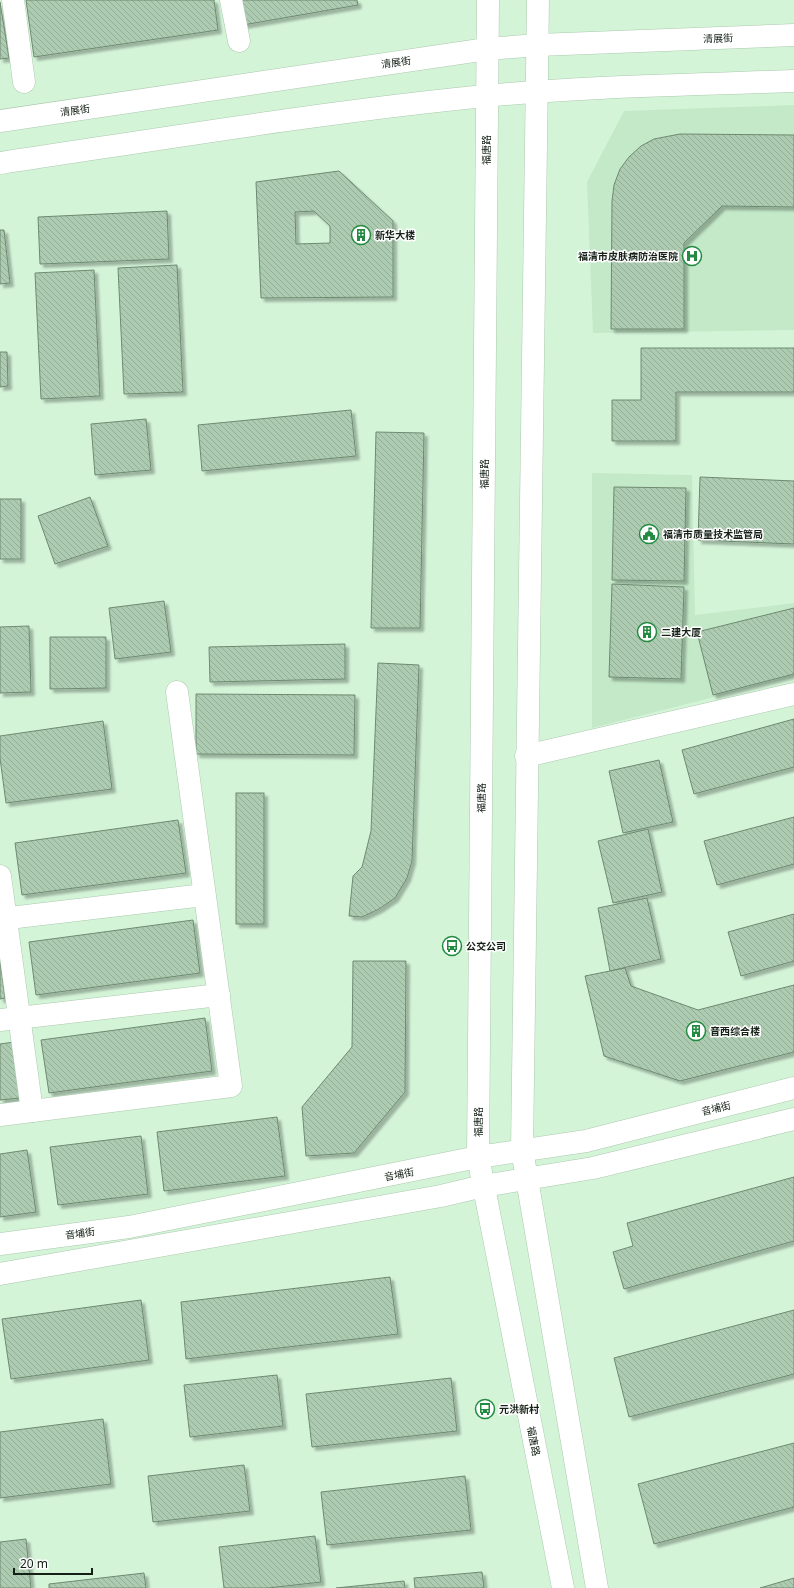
<svg xmlns="http://www.w3.org/2000/svg" width="794" height="1588" viewBox="0 0 794 1588" font-family="'Noto Sans','Noto Sans SC',sans-serif">
	<defs>
		<pattern id="building-back-hatch" width="6" height="6" patternUnits="userSpaceOnUse"><rect width="6" height="6" fill="#accbb0"/><path d="M-1 5l2 2M0 0l6 6M5-1l2 2" fill="none" stroke="#93ae97"/></pattern>
		<filter id="shadow"><feDropShadow dx="3.5" dy="3.5" stdDeviation="1" flood-color="#0004"/></filter>
	</defs>
	<rect width="100%" height="100%" fill="#d4f4d8"/>
	<g fill="#c3e9c8">
		<polygon points="794,105 794,330 593,333 587,182 624,111"/>
		<polygon points="592,473 692,475 695,615 794,603 794,677 592,728"/>
	</g>
	<g fill="url(#building-back-hatch)" stroke="#6e8a71" fill-rule="evenodd" filter="url(#shadow)">
		<polygon points="26,0 214,0 218,30 34,57"/>
		<polygon points="239,0 357,0 358,5 243,25"/>
		<polygon points="0,2 9,58 0,59"/>
		<polygon points="680,134 794,135 794,207 722,206 684,243 684,329 611,329 612,201 614,185 620,169 629,157 641,146 654,139"/>
		<path d="M339 171 393 221V297L261 298 256 182ZM314 211 330 226V243L296 244 295 212Z"/>
		<polygon points="167,211 169,259 40,264 38,217"/>
		<polygon points="0,230 4,230 10,283 0,284"/>
		<polygon points="177,265 183,392 124,394 118,268"/>
		<polygon points="94,270 100,396 41,399 35,273"/>
		<polygon points="641,348 794,348 794,392 676,392 676,441 612,441 612,400 641,400"/>
		<polygon points="0,352 7,352 8,386 0,387"/>
		<polygon points="351,410 356,456 202,471 198,425"/>
		<polygon points="146,419 151,470 95,475 91,424"/>
		<polygon points="376,432 424,433 420,628 371,628"/>
		<polygon points="700,477 794,481 794,544 698,540"/>
		<polygon points="614,487 686,488 684,581 612,580"/>
		<polygon points="90,497 108,546 55,564 38,516"/>
		<rect x="0" y="499" width="21" height="60"/>
		<polygon points="612,584 684,587 681,679 609,677"/>
		<polygon points="164,601 171,652 115,659 109,608"/>
		<polygon points="794,608 794,674 713,695 697,632"/>
		<polygon points="29,626 31,692 0,693 0,627"/>
		<polygon points="50,637 106,637 106,688 50,689"/>
		<polygon points="345,644 345,679 210,682 209,647"/>
		<polygon points="378,663 419,665 412,861 407,878 395,898 379,909 362,917 349,916 353,876 362,867 371,831"/>
		<polygon points="196,694 355,695 354,755 196,754"/>
		<polygon points="794,719 794,767 694,794 682,750"/>
		<polygon points="103,721 112,789 6,803 0,758 0,736"/>
		<polygon points="659,760 673,822 623,833 609,771"/>
		<rect x="236" y="793" width="28" height="131"/>
		<polygon points="794,817 794,864 717,885 704,841"/>
		<polygon points="178,820 186,873 22,895 15,843"/>
		<polygon points="648,829 662,892 613,903 598,841"/>
		<polygon points="647,898 661,959 610,971 598,908"/>
		<polygon points="794,914 794,961 741,976 728,932"/>
		<polygon points="193,920 200,973 36,995 29,942"/>
		<polygon points="0,960 5,998 0,999"/>
		<polygon points="353,961 406,961 405,1092 354,1153 306,1156 302,1107 352,1047"/>
		<polygon points="625,968 631,986 698,1010 794,985 794,1052 680,1081 604,1056 585,976"/>
		<polygon points="205,1018 212,1071 49,1093 41,1040"/>
		<polygon points="14,1042 21,1098 0,1100 0,1044"/>
		<polygon points="277,1117 285,1176 164,1191 157,1132"/>
		<polygon points="141,1136 148,1194 58,1205 50,1147"/>
		<polygon points="27,1150 36,1212 0,1217 0,1154"/>
		<polygon points="794,1177 794,1241 624,1289 613,1252 633,1246 627,1223"/>
		<polygon points="390,1277 398,1334 186,1359 181,1302"/>
		<polygon points="141,1300 149,1360 11,1379 2,1319"/>
		<polygon points="794,1310 794,1374 629,1417 614,1358"/>
		<polygon points="277,1375 283,1426 190,1437 184,1385"/>
		<polygon points="451,1378 457,1431 312,1447 306,1394"/>
		<polygon points="103,1419 111,1484 0,1498 0,1432"/>
		<polygon points="794,1443 794,1507 654,1544 638,1484"/>
		<polygon points="244,1465 250,1511 153,1522 148,1476"/>
		<polygon points="465,1476 471,1530 327,1545 321,1492"/>
		<polygon points="315,1536 321,1582 268,1588 224,1588 219,1547"/>
		<polygon points="26,1539 31,1588 0,1588 0,1542"/>
		<polygon points="482,1572 484,1588 415,1588 414,1578"/>
		<polygon points="144,1573 146,1588 49,1588 49,1584"/>
		<polygon points="794,1578 794,1588 760,1588"/>
		<polygon points="404,1581 405,1588 336,1588"/>
	</g>
	<g fill="none" stroke-linecap="round" stroke-linejoin="round">
		<g stroke="#abc9ae" stroke-width="23">
			<g id="minor">
				<polyline points="13,0 24,82"/>
				<polyline points="231,0 239,41"/>
				<polyline points="526,756 794,694"/>
				<polyline points="0,876 32,1111"/>
				<polyline points="0,919 204,895"/>
				<polyline points="0,1020 219,995"/>
				<polyline points="0,1115 231,1086 177,692"/>
			</g>
		</g>
		<g stroke="#abc9ae" stroke-width="23">
			<g id="tertiary">
				<polyline points="488,0 478,1157 563,1588"/>
				<polyline points="538,0 522,1150 597,1588"/>
				<polyline points="0,121 487,49 538,45 794,35"/>
				<path d="M0 163C161 139 323 112 485 96 588 86 691 85 794 81"/>
				<polyline points="0,1244 129,1227 478,1157 586,1141 794,1088"/>
				<polyline points="0,1274 441,1196 483,1186 593,1168 794,1119"/>
			</g>
		</g>
		<use href="#minor" stroke="#fff" stroke-width="22"/>
		<use href="#tertiary" stroke="#fff" stroke-width="22"/>
	</g>
	<defs>
		<g id="building-ring" transform="scale(1)"><circle r="9.5" fill="#fff" stroke="#238b41" stroke-width="1.5"/><path d="M-4-6H4V6H1V3H-1V6H-4ZM-2.5-4.3h1.7v1.8h-1.7ZM.8-4.3h1.7v1.8H.8ZM-2.5-1h1.7V.8h-1.7ZM.8-1h1.7V.8H.8Z" fill="#238b41"/></g>
		<g id="hospital-ring" transform="scale(1)"><circle r="9.5" fill="#fff" stroke="#238b41" stroke-width="1.5"/><path d="M-5-5h3v3.5h4V-5h3V5h-3V1.5h-4V5h-3Z" fill="#238b41"/></g>
		<g id="civic-ring" transform="scale(1)"><circle r="9.5" fill="#fff" stroke="#238b41" stroke-width="1.5"/><path d="M-.6-6.5H3V-4.5H.6V-3L4-1V1h2V6H-6V1h2V-1L-.6-3ZM-1.2 2.5V6h2.4V2.5Z" fill="#238b41"/></g>
		<g id="bus-ring" transform="scale(1)"><circle r="9.5" fill="#fff" stroke="#238b41" stroke-width="1.5"/><path d="M-5-6H5V4H4V6H2V4H-2V6H-4V4H-5ZM-3.5-4V0h7V-4ZM-3.5 1.2v1.5H-2V1.2ZM2 1.2v1.5H3.5V1.2Z" fill="#238b41"/></g>
	</defs>
	<g fill-rule="evenodd">
		<use href="#building-ring" x="361" y="235"/>
		<use href="#hospital-ring" x="692" y="256"/>
		<use href="#civic-ring" x="649" y="534"/>
		<use href="#building-ring" x="647" y="632"/>
		<use href="#bus-ring" x="452" y="946"/>
		<use href="#building-ring" x="696" y="1031"/>
		<use href="#bus-ring" x="485" y="1409"/>
	</g>
	<g text-anchor="middle" stroke-width="3" stroke-linejoin="round" paint-order="stroke">
		<g font-size="10" fill="#142016" stroke="#fff">
			<text transform="translate(718 38) rotate(-2)" y="4">清展街</text>
			<text transform="translate(396 62) rotate(-8)" y="4">清展街</text>
			<text transform="translate(75 110) rotate(-8)" y="4">清展街</text>
			<text transform="translate(486 150) rotate(-90)" y="4">福唐路</text>
			<text transform="translate(484 474) rotate(-90)" y="4">福唐路</text>
			<text transform="translate(481 798) rotate(-89)" y="4">福唐路</text>
			<text transform="translate(716 1108) rotate(-14)" y="4">音埔街</text>
			<text transform="translate(478 1122) rotate(-90)" y="4">福唐路</text>
			<text transform="translate(399 1174) rotate(-11)" y="4">音埔街</text>
			<text transform="translate(80 1233) rotate(-8)" y="4">音埔街</text>
			<text transform="translate(534 1441) rotate(79)" y="4">福唐路</text>
		</g>
		<g font-size="10" font-weight="bold" fill="#142016" stroke="#fff" text-anchor="start">
			<text x="375" y="239">新华大楼</text>
			<text x="678" y="260" text-anchor="end">福清市皮肤病防治医院</text>
			<text x="663" y="538">福清市质量技术监管局</text>
			<text x="661" y="636">二建大厦</text>
			<text x="466" y="950">公交公司</text>
			<text x="710" y="1035">音西综合楼</text>
			<text x="499" y="1413">元洪新村</text>
		</g>
	</g>
	<path d="M14 1568v6h78v-6" fill="none" stroke="#142016" stroke-width="2"/>
	<text x="20" y="1568" font-size="12" fill="#142016" stroke="#ffffff" stroke-width="3" paint-order="stroke">20 m</text>
</svg>
